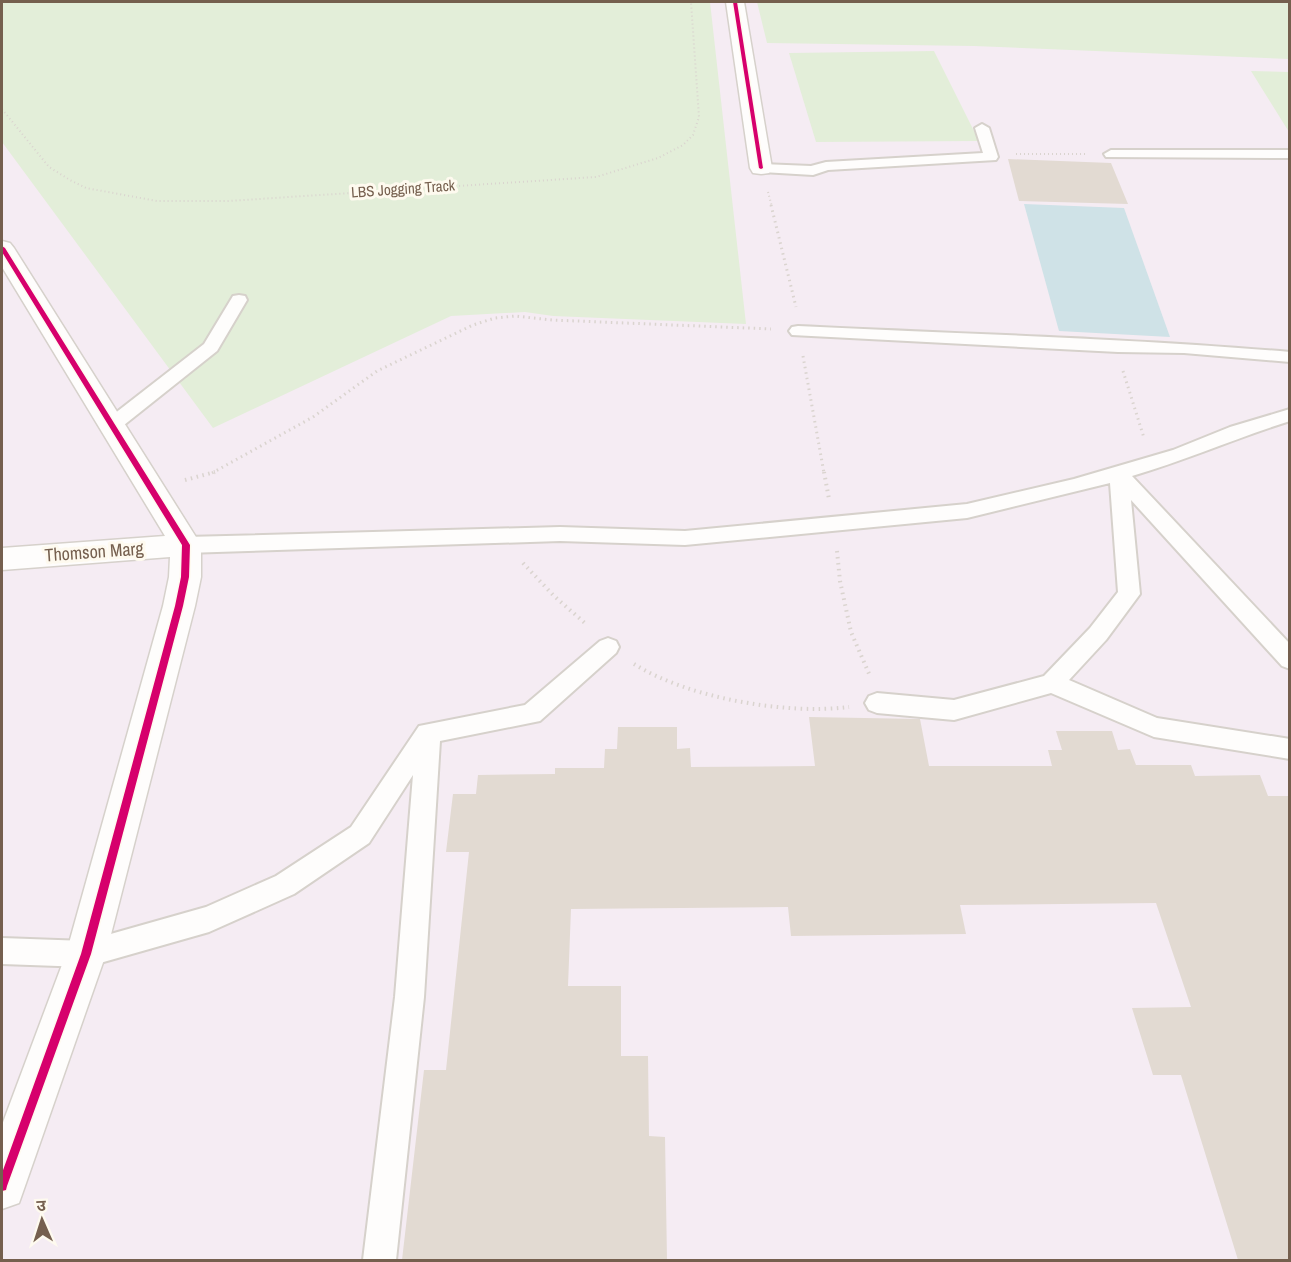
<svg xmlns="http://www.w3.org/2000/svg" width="1291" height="1262" viewBox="0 0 1291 1262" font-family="'Archivo Narrow','Noto Sans Devanagari',sans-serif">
	<rect width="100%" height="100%" fill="#f7f4ed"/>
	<rect fill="#f5ecf3" x="2" y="2" width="1287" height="1258"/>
	<g fill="#e3eed9">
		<polygon points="2,2 710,2 746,324 553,316 525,312 451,316 213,428 2,142"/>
		<polygon points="757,2 1289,2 1289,59 974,46 767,43"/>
		<polygon points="934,51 979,141 816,142 789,53"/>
		<polygon points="1251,71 1289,72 1289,132"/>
	</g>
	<polygon fill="#cfe2e7" points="1024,204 1124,208 1170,337 1059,331"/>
	<g fill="#e2dad2">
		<polygon points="1008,159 1111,163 1128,204 1019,201"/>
		<polygon points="809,717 920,719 929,766 1052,766 1048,750 1062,750 1056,731 1112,731 1118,750 1130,749 1136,765 1191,765 1195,776 1260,775 1268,796 1290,796 1290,1260 1238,1260 1181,1075 1153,1075 1132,1008 1191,1007 1156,903 960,905 966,934 791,936 788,907 571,909 568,986 621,986 621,1056 648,1056 649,1136 665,1137 667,1260 402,1260 424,1070 446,1070 469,852 446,852 453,794 476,794 478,775 555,774 555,768 604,768 605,749 617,749 618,727 677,727 677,749 690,748 691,767 815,766"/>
	</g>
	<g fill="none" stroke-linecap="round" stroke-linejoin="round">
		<g stroke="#d6d1cb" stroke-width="4">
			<g id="lane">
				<polygon points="982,124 989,128 998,157 996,160 828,170 813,175 761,172 754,168 761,164 811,166 826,162 983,153 975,128"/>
				<polygon points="1111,150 1290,150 1290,158 1106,157 1104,154"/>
				<polygon points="239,295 245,296 247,300 217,351 119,429 112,431 105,429 102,425 105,421 204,344 233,296"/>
				<path d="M798 326C962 334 1126 338 1290 352V362L1184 353 1118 352 792 335 789 331 792 327Z"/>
				<path d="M1290 409V421C1236 438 1186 460 1132 476L1290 644V669L1282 666 1131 500 1140 594 1106 640 1069 680 1157 718 1290 739V759L1154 737 1051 693 954 720 877 713 869 710 865 703 869 696 877 693 954 700 1044 676 1090 628 1118 592 1110 483 967 518 685 545 560 541 186 553 179 550 175 545 179 540 186 537 560 527 685 531 967 504 1074 479 1173 450 1230 427Z"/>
				<polygon points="608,638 616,641 619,647 616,653 540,721 440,741 424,997 396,1260 363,1260 395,997 413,775 369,843 294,894 209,932 86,967 2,964 2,938 86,941 206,907 276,876 351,827 419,726 525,705 600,641"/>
			</g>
		</g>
		<g stroke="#d6d1cb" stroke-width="3">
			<g id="street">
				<polygon points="726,2 744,2 772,168 769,173 761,174 753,173 750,168"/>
				<polygon points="2,241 10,243 14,248 201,545 201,577 195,606 106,954 25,1186 19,1203 2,1209 2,1125 66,954 163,606 169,577 170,557 2,570 2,548 165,536 2,267"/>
			</g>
		</g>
		<g stroke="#dad4cf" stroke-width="2" stroke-dasharray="1 3" stroke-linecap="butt">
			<polyline points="2,109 49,167 70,180 86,188 157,201 228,201 596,177 658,158 683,145 693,135 699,117 691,2"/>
			<polyline points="1016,154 1086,154"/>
			<polyline points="768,192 772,207"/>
		</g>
		<g stroke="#dad4cf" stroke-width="3" stroke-dasharray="1.5 4" stroke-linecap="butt">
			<polyline points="771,205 796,307"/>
			<polyline points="803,356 824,473"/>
			<polyline points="1123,371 1144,438"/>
			<polyline points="212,473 313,417 377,371 473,325 495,318 515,316 552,320 771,329"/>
		</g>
		<g stroke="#dad4cf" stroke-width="4" stroke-dasharray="1.5 4.5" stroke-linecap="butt">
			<polyline points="824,472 829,499"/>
			<polyline points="185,480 215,472"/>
			<polyline points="837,551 840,581 851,632 870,676"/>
			<polyline points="523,563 553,595 587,625"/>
			<path d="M634 664C688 698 786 715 849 707"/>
		</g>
		<use href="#lane" fill="#fefdfc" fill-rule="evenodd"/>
		<use href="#street" fill="#fefdfc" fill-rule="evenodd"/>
		<g stroke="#fefaef" stroke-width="3">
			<g id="cycleway">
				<polygon points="733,2 737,2 763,168 761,169 759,168"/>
				<polygon points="2,246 5,248 190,545 189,577 183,606 91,954 7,1186 6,1190 2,1191 2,1173 81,954 175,606 181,577 182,545 2,252"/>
			</g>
		</g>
		<use href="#cycleway" fill="#d6006c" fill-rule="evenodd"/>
	</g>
	<g text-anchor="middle" stroke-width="6" stroke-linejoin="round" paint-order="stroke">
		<g font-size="15" fill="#755f4e" stroke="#fefaef">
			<text transform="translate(403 189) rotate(-4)" y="5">LBS Jogging Track</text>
		</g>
		<g font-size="18" fill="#755f4e" stroke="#fefaef">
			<text transform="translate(94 552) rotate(-4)" y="6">Thomson Marg</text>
		</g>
	</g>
	<rect width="1291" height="1262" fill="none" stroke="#755f4e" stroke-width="6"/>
	<g transform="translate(42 1220) rotate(357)" stroke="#fefaef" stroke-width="4.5" paint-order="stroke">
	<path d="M0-4.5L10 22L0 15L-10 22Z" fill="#755f4e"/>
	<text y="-9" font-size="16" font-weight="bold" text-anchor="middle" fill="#755f4e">उ</text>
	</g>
</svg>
